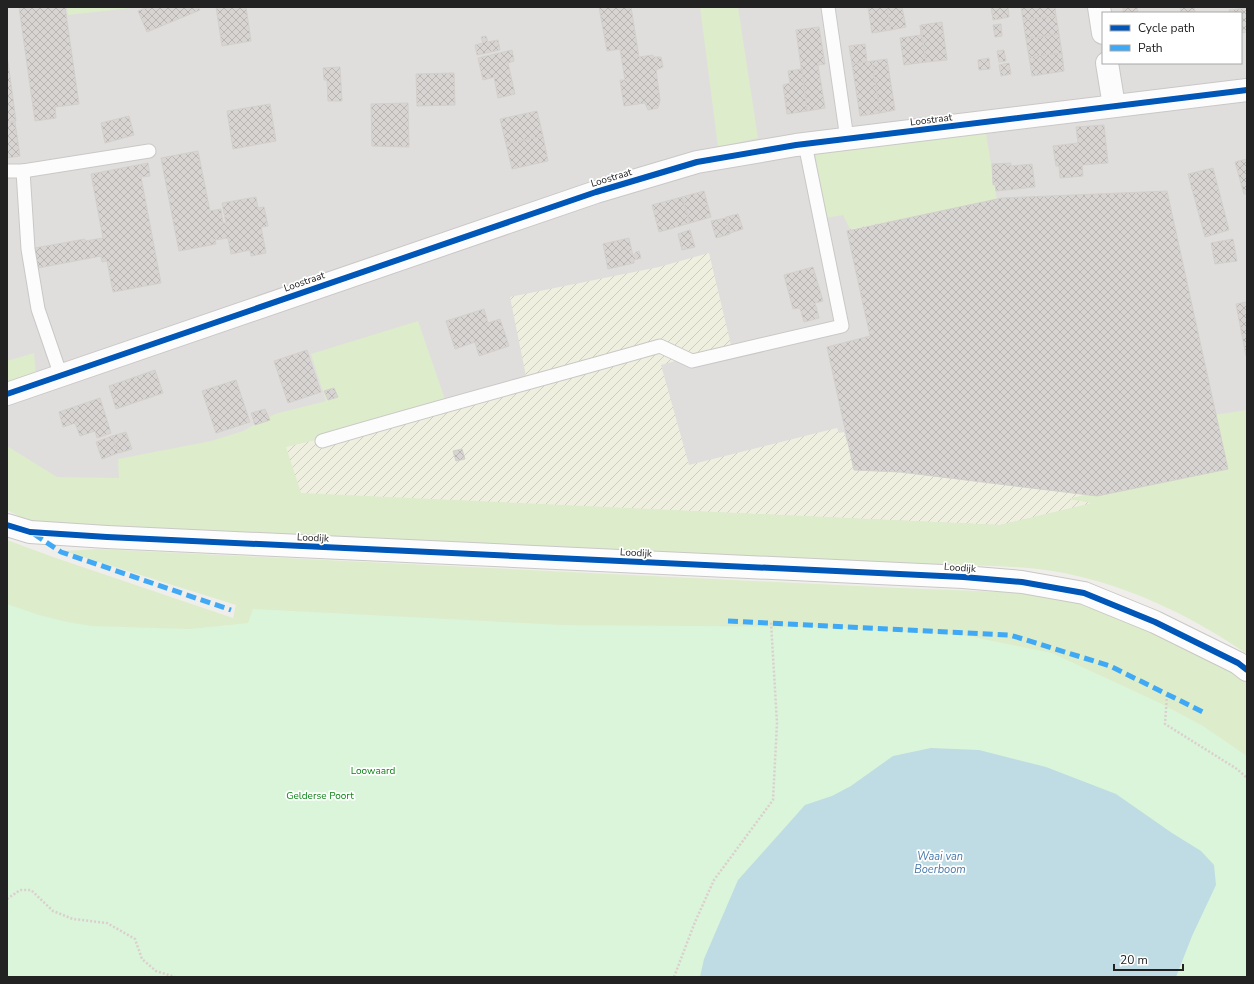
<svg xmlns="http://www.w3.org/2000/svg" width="1254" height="984" viewBox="0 0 1254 984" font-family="'Nunito Sans',sans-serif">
	<defs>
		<pattern id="farmland-furrows" width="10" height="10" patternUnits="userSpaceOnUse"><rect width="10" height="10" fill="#efefdf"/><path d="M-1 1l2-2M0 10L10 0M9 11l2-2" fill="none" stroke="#cdcdbf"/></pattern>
		<pattern id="building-cross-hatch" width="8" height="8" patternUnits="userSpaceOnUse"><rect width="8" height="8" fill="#d7d4d2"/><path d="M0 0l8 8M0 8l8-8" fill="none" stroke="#b8b6b4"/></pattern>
	</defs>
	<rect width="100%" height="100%" fill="#f0eeeb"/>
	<path fill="#dfdedc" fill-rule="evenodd" d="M7 7H1247V614L1154 555 56 502 7 455ZM1103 13H1241V63H1103Z"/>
	<polygon fill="url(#farmland-furrows)" points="997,200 1224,461 1070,499 1094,503 1000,525 301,494 285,447 448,408 527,381 510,297 659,267 709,253 731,345 661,365 689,465 837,428 839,433 844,432 847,443 892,429 855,256 850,229"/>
	<g fill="#ddeccb">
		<polygon points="67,7 131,7 131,8 68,15"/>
		<polygon points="700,7 738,7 758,138 718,147"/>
		<polygon points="985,127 997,200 850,229 843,215 824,218 815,151"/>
		<path d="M418 321 448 408 286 447 301 493 1000 525 1092 503 1068 499 1224 461 1214 415 1247 410V654C1192 616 1129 586 1064 573 1018 564 970 566 924 564 869 563 814 560 759 557 523 545 287 536 51 527L30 522 7 510V446L57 477 119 478 118 459 211 441 243 431 275 414 326 401 311 354Z"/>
		<polygon points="34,353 36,376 7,383 7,361"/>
		<polygon points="7,540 53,557 233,618 236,605 64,551 99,549 899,588 1029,593 1059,597 1111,610 1217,662 1247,683 1247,868 7,977"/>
	</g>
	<polygon fill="#daf5da" points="7,604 39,615 67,622 92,626 190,629 248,623 253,609 563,625 826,627 963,635 1052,653 1160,703 1203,726 1247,756 1247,977 7,977"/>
	<polygon fill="#bfdbe3" points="931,748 979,750 1046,767 1116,794 1172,833 1201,851 1214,865 1216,885 1192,936 1176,977 700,977 704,959 738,880 805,805 832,796 851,786 893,756"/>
	<g fill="url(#building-cross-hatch)" stroke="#d3d0cc">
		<polygon points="19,7 65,7 79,104 55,107 56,118 35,121"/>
		<polygon points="148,7 198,7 200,10 147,32 138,11"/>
		<polygon points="216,7 246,7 251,41 222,46"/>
		<polygon points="599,7 631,7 639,57 653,55 653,57 661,57 663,67 656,70 660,100 658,108 648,110 645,103 624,106 620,80 625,80 620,49 607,51"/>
		<polygon points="868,7 887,7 891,30 872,33"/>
		<polygon points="887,7 902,7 906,27 891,30"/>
		<polygon points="991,7 1008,7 1009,17 993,20"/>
		<polygon points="1021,7 1055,7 1056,16 1023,20"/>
		<polygon points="1137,7 1138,13 1123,13 1123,8"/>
		<polygon points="1180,7 1194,7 1195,13 1181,13"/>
		<polygon points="1247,8 1247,32 1241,33 1241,13 1230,13 1229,10"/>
		<polygon points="1056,16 1059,34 1026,39 1023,20"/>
		<polygon points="942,22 947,60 926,62 921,25"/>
		<polygon points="1001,24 1002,36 995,37 993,25"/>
		<polygon points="920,25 926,62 904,65 900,38 921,35"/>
		<polygon points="819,27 825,64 818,65 825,108 807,111 796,30"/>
		<polygon points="1059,34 1062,53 1029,57 1026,39"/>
		<polygon points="486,36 488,42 498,40 500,50 477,55 475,45 483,43 481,37"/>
		<polygon points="865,44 867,62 852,64 849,46"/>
		<polygon points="512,50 514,61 508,63 515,94 498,98 494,77 483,80 478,58"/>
		<polygon points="1004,50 1006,61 999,62 997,51"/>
		<polygon points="1062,53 1064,71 1032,76 1029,57"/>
		<polygon points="7,55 16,121 7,122"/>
		<polygon points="989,58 990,69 979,70 978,60"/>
		<polygon points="887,59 895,110 880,113 872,61"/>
		<polygon points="872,61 880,113 860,116 852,64"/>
		<polygon points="1009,63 1011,74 1001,76 999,65"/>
		<polygon points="340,67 342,101 328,101 327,80 324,80 323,68"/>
		<polygon points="802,69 807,111 787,114 783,85 790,83 788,71"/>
		<polygon points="454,73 455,105 417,106 416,74"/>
		<polygon points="408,103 409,147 372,146 371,104"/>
		<polygon points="270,104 276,141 233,149 227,111"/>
		<polygon points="537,111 543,136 506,144 500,119"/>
		<polygon points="129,116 134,135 105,143 101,123"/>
		<polygon points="15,122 20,156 7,158 7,123"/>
		<polygon points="1104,125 1108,163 1082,165 1083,176 1060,178 1059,166 1056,166 1053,146 1078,143 1076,127"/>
		<polygon points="543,136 548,161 512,169 506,144"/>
		<polygon points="198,151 210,211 221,209 223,223 226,223 222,203 256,197 258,208 264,207 268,226 261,227 266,253 251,256 250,250 231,254 228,238 215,240 216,244 179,251 161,158"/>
		<polygon points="1247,159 1247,194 1244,194 1235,162"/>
		<polygon points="148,163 150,176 141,177 161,283 113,292 107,261 102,262 101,256 38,268 35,248 85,239 85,241 103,238 91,174"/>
		<polygon points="1011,163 1011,166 1032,164 1035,187 996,191 995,184 993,185 992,164"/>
		<polygon points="1213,168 1229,230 1205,237 1188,174"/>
		<polygon points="704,191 711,217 690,223 682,197"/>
		<polygon points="1167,191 1228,469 1097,496 900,472 854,470 827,347 870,336 847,231 1002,198"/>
		<polygon points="682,197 690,223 659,232 652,205"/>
		<polygon points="738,214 743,229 730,233 726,217"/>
		<polygon points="726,218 730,234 716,238 711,221"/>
		<polygon points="690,230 695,247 682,250 678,234"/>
		<polygon points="629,238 633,256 636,252 639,251 641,258 634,260 634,263 608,269 603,244"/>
		<polygon points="1233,239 1237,261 1215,264 1211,243"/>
		<polygon points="813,267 823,301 815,303 819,318 804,322 800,308 793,309 784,275"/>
		<polygon points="1247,302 1247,355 1246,356 1236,304"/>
		<polygon points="484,309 488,323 500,319 509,346 479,356 475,342 455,349 446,321"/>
		<polygon points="307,350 321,392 288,403 274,361"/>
		<polygon points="155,370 163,393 116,409 109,386"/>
		<polygon points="236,380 250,422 216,433 202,391"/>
		<polygon points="334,388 338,397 328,400 324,391"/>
		<polygon points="100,398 111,433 97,438 95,431 80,436 75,423 63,427 59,412"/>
		<polygon points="265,409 270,420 255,425 251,413"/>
		<polygon points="126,432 132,449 119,453 112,436"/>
		<polygon points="112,436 118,453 102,459 96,442"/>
		<polygon points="462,449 465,459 456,461 453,451"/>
	</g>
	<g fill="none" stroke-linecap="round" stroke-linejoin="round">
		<g stroke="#c9c8c7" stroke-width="15">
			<g id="service">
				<polyline points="828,7 847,139"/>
				<polyline points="7,171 23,171 28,249 38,309 61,376"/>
				<polyline points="23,171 149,151"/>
				<path d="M322 441C434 408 547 378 660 346L692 361 842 326 805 144"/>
			</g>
		</g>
		<g stroke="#c9c8c7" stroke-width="24">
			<g id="minor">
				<polyline points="1099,7 1103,33"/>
				<polyline points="1107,63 1114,106"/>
			</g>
		</g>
		<g stroke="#c9c8c7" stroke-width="24">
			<g id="tertiary">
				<polyline points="7,394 596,192 697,162 796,145 1247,90"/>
				<polyline points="7,525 30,532 107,537 963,577 1022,582 1084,593 1155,622 1238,663 1247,670"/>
			</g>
		</g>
		<g stroke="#dccecd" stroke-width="2.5" stroke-dasharray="2 2" stroke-linecap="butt">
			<polyline points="1167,695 1165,724 1237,769 1247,778"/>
			<polyline points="7,899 20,890 31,890 53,911 73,919 107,923 135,939 142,959 156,971 175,977"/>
			<polyline points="674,977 695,922 714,880 773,800 777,723 771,622"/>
		</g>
		<use href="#service" stroke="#fdfcfc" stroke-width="13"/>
		<use href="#minor" stroke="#fdfcfc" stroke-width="22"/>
		<use href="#tertiary" stroke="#fdfcfc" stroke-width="22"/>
		<g stroke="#3fa9f5" stroke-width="5" stroke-dasharray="10 5" stroke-linecap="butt">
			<polyline points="34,534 61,552 231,610"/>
			<polyline points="728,621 1010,635 1110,666 1205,713"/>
		</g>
		<g stroke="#fff" stroke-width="8">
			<g id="cycleway">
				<polyline points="7,394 596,192 697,162 796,145 1247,90"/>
				<polyline points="7,525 30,532 107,537 963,577 1022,582 1084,593 1155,622 1238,663 1247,670"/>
			</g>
		</g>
		<use href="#cycleway" stroke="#0057b8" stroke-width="6"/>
	</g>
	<g text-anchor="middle" stroke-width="3.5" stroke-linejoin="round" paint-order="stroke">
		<g font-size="10" fill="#222" stroke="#fff">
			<text transform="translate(931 119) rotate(-7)" y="4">Loostraat</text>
			<text transform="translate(611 177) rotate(-17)" y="4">Loostraat</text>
			<text transform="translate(304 281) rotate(-19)" y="4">Loostraat</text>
			<text transform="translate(313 537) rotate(3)" y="4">Loodijk</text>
			<text transform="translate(636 552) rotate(3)" y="4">Loodijk</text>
			<text transform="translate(960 567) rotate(4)" y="4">Loodijk</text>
		</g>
		<g font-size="10" fill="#0c8416" stroke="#fff">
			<text x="373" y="774">Loowaard</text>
			<text x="320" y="799">Gelderse Poort</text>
		</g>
		<g font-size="11" font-style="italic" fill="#4a7aab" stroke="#fff">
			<text x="940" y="860">Waai van<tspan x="940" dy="13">Boerboom</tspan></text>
		</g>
	</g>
	<rect width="1254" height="984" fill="none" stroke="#222222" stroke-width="16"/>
	<rect x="1102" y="12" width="140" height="52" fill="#ffffff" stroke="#a7a7a7"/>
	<rect x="1110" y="25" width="20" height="6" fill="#0057b8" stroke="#a7a7a7"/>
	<text x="1138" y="32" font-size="12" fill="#222222">Cycle path</text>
	<rect x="1110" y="45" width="20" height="6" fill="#3fa9f5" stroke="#a7a7a7"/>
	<text x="1138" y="52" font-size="12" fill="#222222">Path</text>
	<path d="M1114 964v6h69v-6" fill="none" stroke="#222222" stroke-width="2"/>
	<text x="1120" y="964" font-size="12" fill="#222222" stroke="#ffffff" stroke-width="3" paint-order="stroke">20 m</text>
</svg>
